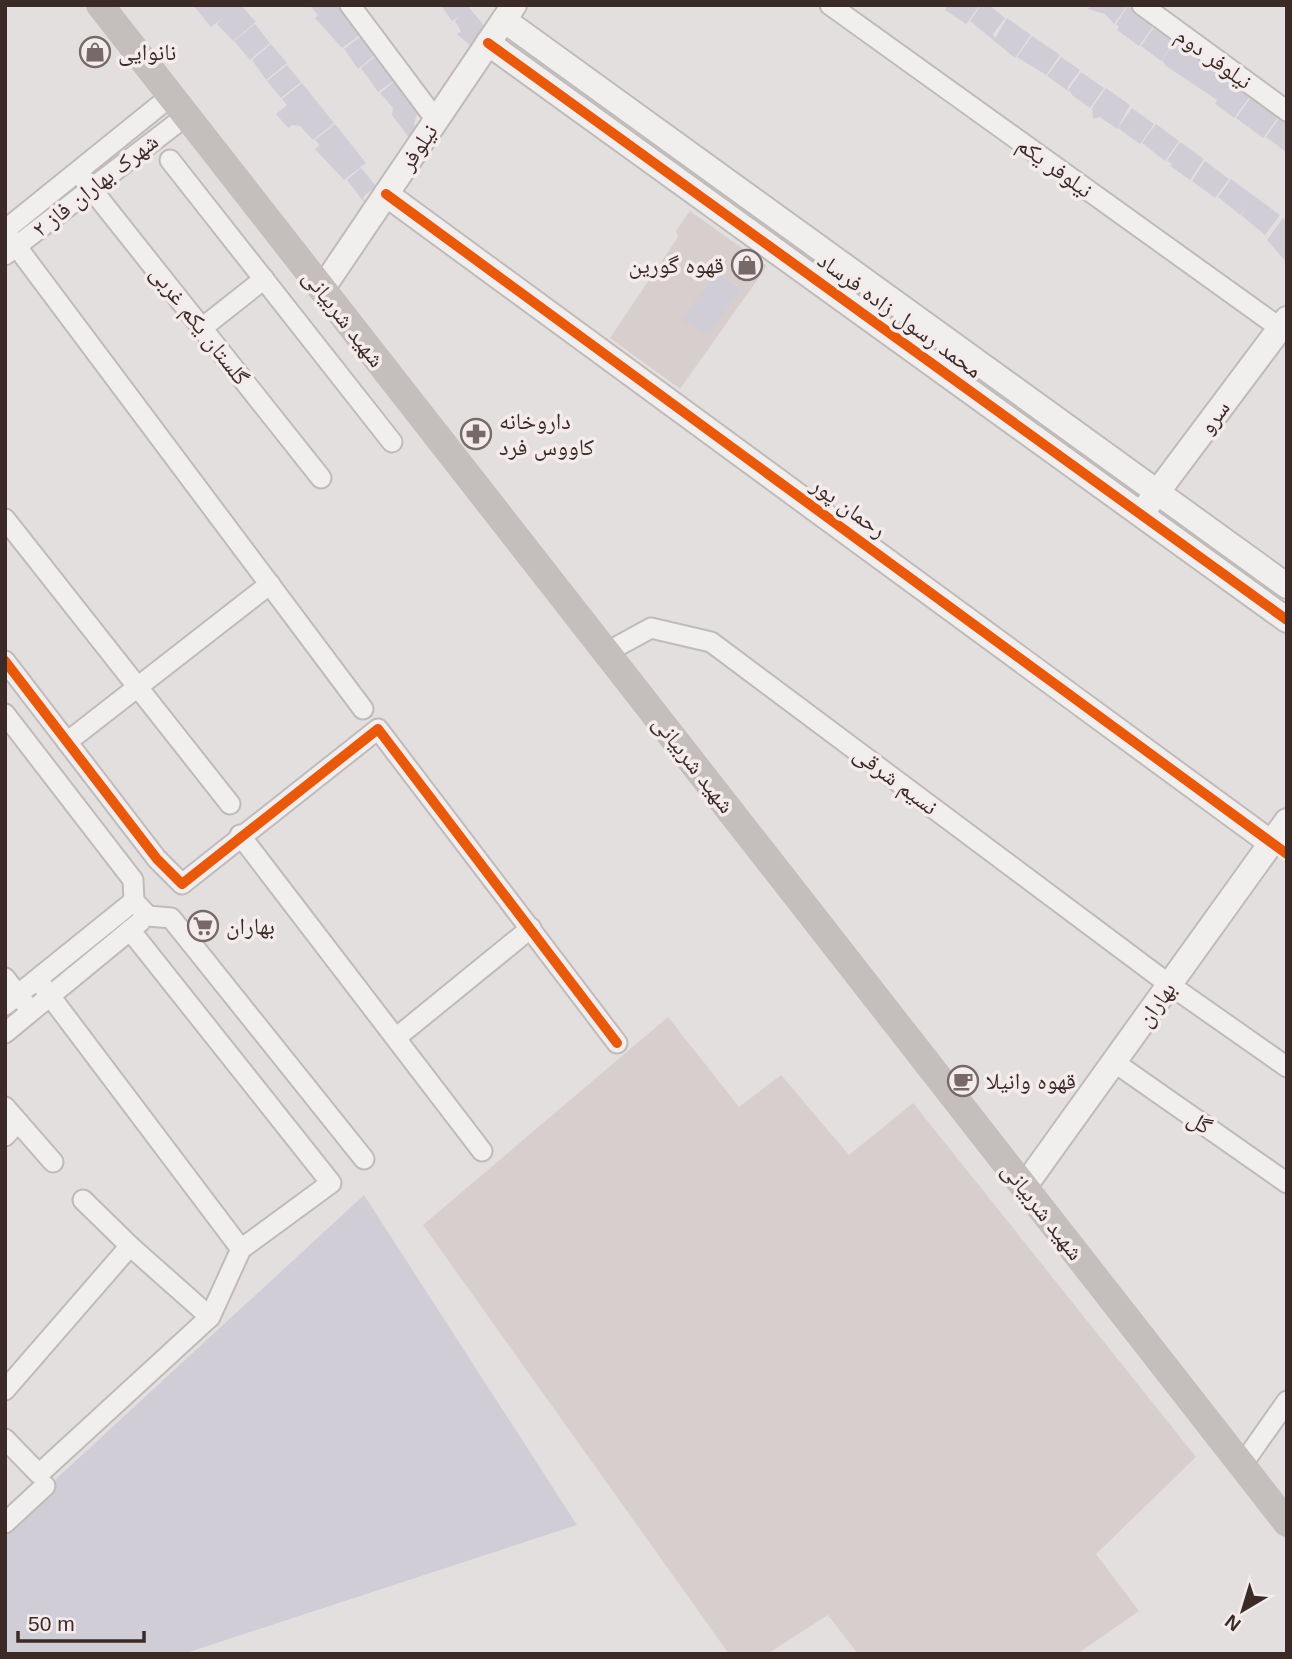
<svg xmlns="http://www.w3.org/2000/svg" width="1292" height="1659" viewBox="0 0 1292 1659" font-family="Arial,'Noto Naskh Arabic',sans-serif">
	<rect width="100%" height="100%" fill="#e4dfdf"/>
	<g fill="#d7cecd">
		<polygon points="690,211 767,266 680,389 610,338 678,237 676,231"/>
		<polygon points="668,1017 739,1107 781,1075 849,1155 913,1103 1196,1457 1096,1554 1139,1611 1077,1654 858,1654 828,1615 767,1654 729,1654 423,1225"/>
	</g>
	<g fill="#d1cdd7">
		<polygon points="193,5 241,5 256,22 233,41 217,24 224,17 211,27"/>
		<polygon points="313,5 342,5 348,14 345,17 359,36 342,48 315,18 318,15 311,7"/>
		<polygon points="441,5 467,5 486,28 473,48 457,34 461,31 455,21 460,16 452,21"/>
		<polygon points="947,5 980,5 966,24 945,10"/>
		<polygon points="981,5 989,5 1005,18 993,34 995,38 1007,18 1031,35 1015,58 970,21"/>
		<polygon points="1091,5 1125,5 1127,6 1114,24 1105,14 1088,9"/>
		<polygon points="1128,6 1154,25 1139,46 1117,30 1119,27 1116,24"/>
		<polygon points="255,24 270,43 250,60 234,41"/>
		<polygon points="1155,26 1175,40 1161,61 1141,46"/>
		<polygon points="1032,36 1060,55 1046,75 1017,57"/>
		<polygon points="360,37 375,55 358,69 344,49"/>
		<polygon points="1174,43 1251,95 1234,118 1215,104 1217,100 1166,66 1162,60"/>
		<polygon points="271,44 287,63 266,80 252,60"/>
		<polygon points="376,56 395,80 378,92 361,68"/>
		<polygon points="1061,57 1080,70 1067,88 1071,93 1047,76"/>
		<polygon points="287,65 301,82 281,98 267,81"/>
		<polygon points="1081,72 1104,88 1090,108 1072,95 1069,89"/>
		<polygon points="395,81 407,95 405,98 418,111 414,124 416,128 409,138 392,115 393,108 380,93"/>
		<polygon points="302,83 334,123 313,140 300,126 292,125 288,128 276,114 287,105 282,99"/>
		<polygon points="1106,88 1130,105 1117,129 1100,117 1093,119 1092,108"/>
		<polygon points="1251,97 1279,116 1263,138 1236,118"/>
		<polygon points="1132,108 1154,124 1140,144 1118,128"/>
		<polygon points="1280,117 1287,122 1285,151 1266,137"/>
		<polygon points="335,124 366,163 344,180 315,149 320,145 315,140"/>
		<polygon points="1156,124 1179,141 1165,161 1142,143"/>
		<polygon points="1180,142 1204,159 1190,180 1170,166 1172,164 1167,161"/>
		<polygon points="1205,161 1229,179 1215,198 1192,181"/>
		<polygon points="361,168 376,186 363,197 366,205 347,180"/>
		<polygon points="1231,179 1280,215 1265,235 1241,215 1248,205 1240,215 1218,197"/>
		<polygon points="1283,218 1287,221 1287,263 1267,240"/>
		<polygon points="717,273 740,290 709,334 681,320"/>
		<polygon points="364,1195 577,1525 183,1654 5,1654 5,1526"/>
	</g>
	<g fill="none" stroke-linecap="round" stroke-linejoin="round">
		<g stroke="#c0bbba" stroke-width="23">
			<g id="minor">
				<polyline points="350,5 436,120"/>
				<polyline points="830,5 1287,333"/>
				<polyline points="1142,5 1287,111"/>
				<polyline points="170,160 392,442"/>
				<polyline points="78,172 321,478"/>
				<polyline points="5,230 171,96"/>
				<polyline points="5,231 363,709"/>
				<polyline points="5,255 186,116"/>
				<polyline points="202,328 264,279"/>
				<polyline points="5,519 230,804"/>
				<polyline points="607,652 651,628 711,642 1170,985 1287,1067"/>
				<polyline points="5,661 157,859 182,884 378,729 617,1043"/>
				<polyline points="5,714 133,880 134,901 148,916 171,918 364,1159"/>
				<polyline points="67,742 270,584"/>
				<polyline points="240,835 482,1151"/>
				<polyline points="130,930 331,1183 241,1249 210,1317"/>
				<polyline points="5,978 26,1005"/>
				<polyline points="38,980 241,1249"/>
				<polyline points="5,1005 134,901"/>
				<polyline points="5,1033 140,922"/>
				<polyline points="397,1037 531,928"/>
				<polyline points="1114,1062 1287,1183"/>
				<polyline points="5,1107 53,1162"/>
				<polyline points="5,1136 18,1122"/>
				<polyline points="83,1200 130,1246"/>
				<polyline points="5,1390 130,1246 210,1317 39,1474 5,1439"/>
				<polyline points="1242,1465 1287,1401"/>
				<polyline points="5,1523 45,1486"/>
			</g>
		</g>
		<g stroke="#c0bbba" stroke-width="28">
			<g id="tertiary">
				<polyline points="504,20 1287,586"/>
				<polyline points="488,43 1287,620"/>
				<polyline points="386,194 1271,843"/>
				<polyline points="322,289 514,5"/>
				<polyline points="1147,506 1287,319"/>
				<polyline points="1024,1187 1287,821"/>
			</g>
		</g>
		<use href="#minor" stroke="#f1eeee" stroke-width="19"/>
		<use href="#tertiary" stroke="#f1eeee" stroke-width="24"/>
		<polyline stroke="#c4bebd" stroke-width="28" points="100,5 1287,1523"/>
		<g stroke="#f4ecec" stroke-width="15">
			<g id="cycleway">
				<polyline points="488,43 1287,620"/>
				<polyline points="386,194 1287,854"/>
				<polyline points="5,661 157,859 182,884 378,729 617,1043"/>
			</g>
		</g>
		<use href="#cycleway" stroke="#e8590c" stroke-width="10"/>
	</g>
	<defs>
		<g id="shop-ring" transform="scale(1.575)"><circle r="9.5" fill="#f4ecec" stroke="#776967" stroke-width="1.5"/><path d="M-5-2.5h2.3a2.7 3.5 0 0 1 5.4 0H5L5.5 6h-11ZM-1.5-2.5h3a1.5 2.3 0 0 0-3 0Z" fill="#776967"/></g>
		<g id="pharmacy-ring" transform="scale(1.575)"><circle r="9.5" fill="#f4ecec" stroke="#776967" stroke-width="1.5"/><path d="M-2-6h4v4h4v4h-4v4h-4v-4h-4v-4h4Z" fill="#776967"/></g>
		<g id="supermarket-ring" transform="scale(1.575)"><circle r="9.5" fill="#f4ecec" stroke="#776967" stroke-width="1.5"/><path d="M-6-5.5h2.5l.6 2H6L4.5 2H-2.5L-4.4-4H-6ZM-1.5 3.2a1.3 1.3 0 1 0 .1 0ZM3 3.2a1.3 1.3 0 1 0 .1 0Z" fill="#776967"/></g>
		<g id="cafe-ring" transform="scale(1.575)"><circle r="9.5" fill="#f4ecec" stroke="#776967" stroke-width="1.5"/><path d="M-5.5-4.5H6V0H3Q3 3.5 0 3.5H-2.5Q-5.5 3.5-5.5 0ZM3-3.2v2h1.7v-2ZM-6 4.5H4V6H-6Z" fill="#776967"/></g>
	</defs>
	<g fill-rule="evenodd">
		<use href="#shop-ring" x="95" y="52"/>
		<use href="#shop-ring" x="747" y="265"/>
		<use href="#pharmacy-ring" x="476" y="434"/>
		<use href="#supermarket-ring" x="203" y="926"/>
		<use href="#cafe-ring" x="963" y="1081"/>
	</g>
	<g text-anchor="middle" stroke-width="7" stroke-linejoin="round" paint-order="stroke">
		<g font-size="23" fill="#3c2a27" stroke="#f4ecec" text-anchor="start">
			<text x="118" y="60">نانوایی</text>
			<text x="724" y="273" text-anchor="end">قهوه گورین</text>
			<text x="499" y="429">داروخانه<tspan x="499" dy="26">کاووس فرد</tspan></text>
			<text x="226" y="934">بهاران</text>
			<text x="986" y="1089">قهوه وانیلا</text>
		</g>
		<g font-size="23" fill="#3c2a27" stroke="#f4ecec">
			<text transform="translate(1214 58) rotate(36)" y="8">نیلوفر دوم</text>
			<text transform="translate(418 147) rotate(-56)" y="8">نیلوفر</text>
			<text transform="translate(1055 167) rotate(36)" y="8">نیلوفر یکم</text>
			<text transform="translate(95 185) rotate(-38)" y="8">شهرک بهاران فاز ۲</text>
			<text transform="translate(900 315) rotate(36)" y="8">محمد رسول زاده فرساد</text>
			<text transform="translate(344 318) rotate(52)" y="8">شهید شربیانی</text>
			<text transform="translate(200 325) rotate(52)" y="8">گلستان یکم غربی</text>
			<text transform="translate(1214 417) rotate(-53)" y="8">سرو</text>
			<text transform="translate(849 507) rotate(36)" y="8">رحمان پور</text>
			<text transform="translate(694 764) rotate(52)" y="8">شهید شربیانی</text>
			<text transform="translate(896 780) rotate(37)" y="8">نسیم شرقی</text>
			<text transform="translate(1156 1004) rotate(-54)" y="8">بهاران</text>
			<text transform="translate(1200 1122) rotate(35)" y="8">گل</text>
			<text transform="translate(1043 1211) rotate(52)" y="8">شهید شربیانی</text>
		</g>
	</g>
	<rect width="1292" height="1659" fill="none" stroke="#3c2a27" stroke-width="14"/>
	<g transform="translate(1243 1610) rotate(218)" stroke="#f4ecec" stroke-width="5" paint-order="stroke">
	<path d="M0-5L12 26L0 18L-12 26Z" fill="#3c2a27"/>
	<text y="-10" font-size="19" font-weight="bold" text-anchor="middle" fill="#3c2a27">N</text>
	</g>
	<path d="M18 1631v10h126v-10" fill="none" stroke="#3c2a27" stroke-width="3.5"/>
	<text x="28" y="1631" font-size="21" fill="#3c2a27" stroke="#f4ecec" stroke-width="5" paint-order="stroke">50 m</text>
</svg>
